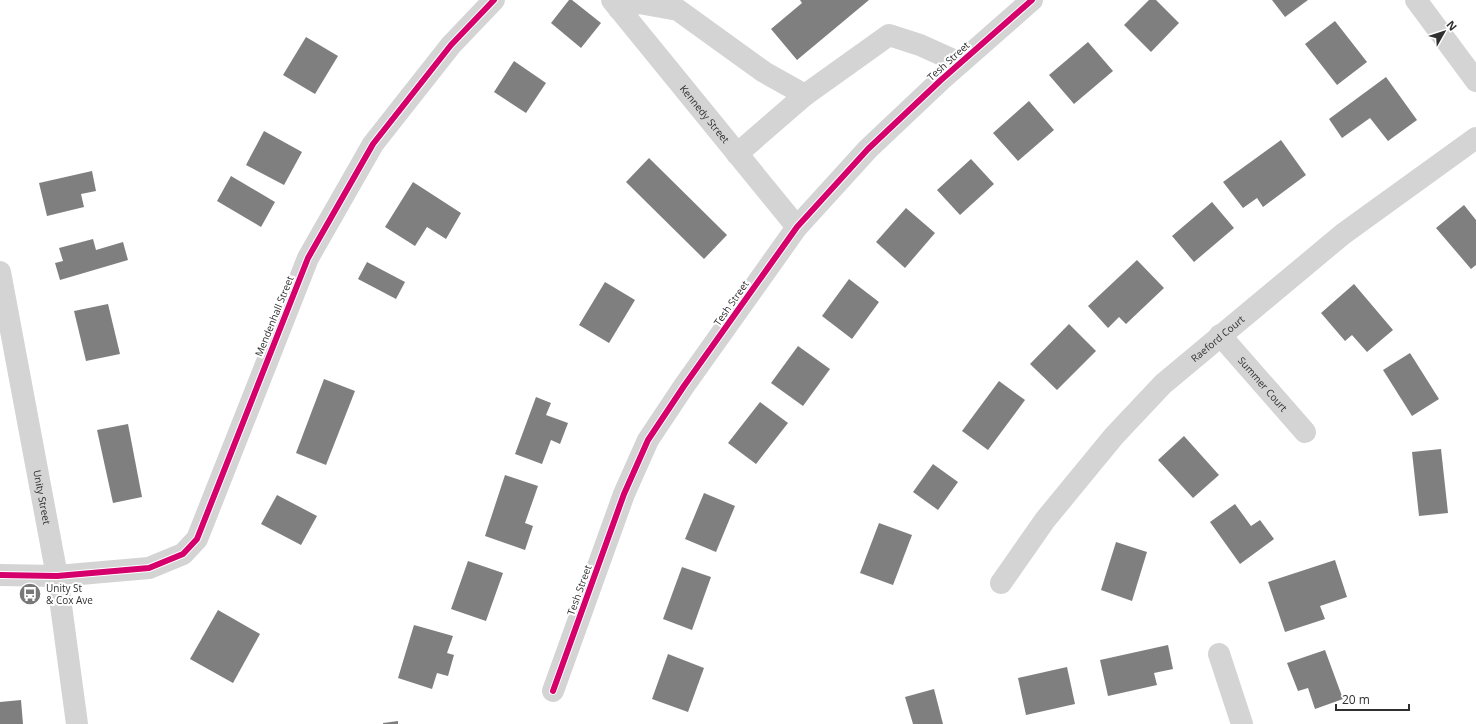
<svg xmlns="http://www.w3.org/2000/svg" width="1476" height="724" viewBox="0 0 1476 724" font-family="'Open Sans',sans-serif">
	<rect width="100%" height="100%" fill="#fff"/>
	<g fill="#7f7f7f">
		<polygon points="569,0 572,0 601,23 581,48 551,23"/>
		<polygon points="800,0 869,0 797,60 771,29 802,3"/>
		<polygon points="1149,0 1156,0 1179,23 1151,52 1124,25"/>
		<polygon points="1272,0 1308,0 1285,17"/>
		<polygon points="1335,21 1367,62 1337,85 1305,44"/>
		<polygon points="306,37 338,56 315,94 283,75"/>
		<polygon points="1088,42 1113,71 1074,104 1049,75"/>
		<polygon points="514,61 546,83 526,113 494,92"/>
		<polygon points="1386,77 1417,120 1388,141 1370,118 1342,138 1329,119"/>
		<polygon points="1029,101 1054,130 1018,161 993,133"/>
		<polygon points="264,131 302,152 284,185 246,165"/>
		<polygon points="1281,140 1306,175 1263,207 1257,198 1243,208 1223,182"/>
		<polygon points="649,158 727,235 704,259 626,182"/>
		<polygon points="971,159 994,184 960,215 937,190"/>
		<polygon points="92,171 96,191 81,194 84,207 47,216 39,183"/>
		<polygon points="231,176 275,202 261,227 217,201"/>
		<polygon points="413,182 461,213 446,239 427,227 415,246 385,227"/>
		<polygon points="1212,202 1234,228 1194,262 1172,236"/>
		<polygon points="1464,205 1476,220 1476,265 1471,269 1436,228"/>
		<polygon points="906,208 935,233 905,268 876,242"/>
		<polygon points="93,239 96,250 123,242 128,260 60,280 55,263 63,261 59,248"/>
		<polygon points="1137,260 1164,288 1126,324 1119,317 1108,328 1088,306"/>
		<polygon points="367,262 405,282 396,299 358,279"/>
		<polygon points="849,279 879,302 852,339 822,316"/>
		<polygon points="605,282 635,300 609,343 579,325"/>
		<polygon points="1354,284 1393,330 1367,352 1352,335 1345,341 1321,313"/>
		<polygon points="108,304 120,354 86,361 74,311"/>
		<polygon points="1069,324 1096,351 1057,390 1030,364"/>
		<polygon points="798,346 830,369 803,406 771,383"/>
		<polygon points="1410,353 1439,399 1412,416 1383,370"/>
		<polygon points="324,379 355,391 326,465 296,453"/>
		<polygon points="999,381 1025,400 988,450 962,431"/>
		<polygon points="536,397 551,403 546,415 568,423 560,444 551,440 542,464 515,454"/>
		<polygon points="760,402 788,423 756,464 728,443"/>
		<polygon points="128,424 142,497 113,503 97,430"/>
		<polygon points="1184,436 1219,475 1193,498 1158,460"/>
		<polygon points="1441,449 1448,513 1419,516 1412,452"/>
		<polygon points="933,464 958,482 938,510 913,492"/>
		<polygon points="505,475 538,486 525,523 533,526 525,550 485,536"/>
		<polygon points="704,493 735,506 716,552 685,539"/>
		<polygon points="277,495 317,516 301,545 261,524"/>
		<polygon points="1235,504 1251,526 1260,520 1274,539 1240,564 1210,522"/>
		<polygon points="879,523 912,535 893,585 860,573"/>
		<polygon points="1116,542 1147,552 1132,601 1101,590"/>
		<polygon points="1335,560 1347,597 1320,606 1325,619 1285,632 1268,582"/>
		<polygon points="468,561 503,573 486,621 451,609"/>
		<polygon points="682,567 711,577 692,630 663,619"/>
		<polygon points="218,610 260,634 233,683 190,659"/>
		<polygon points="414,625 453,636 447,653 454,655 448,676 437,673 432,689 398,678"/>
		<polygon points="1168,645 1173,669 1154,673 1157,685 1108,696 1100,660"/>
		<polygon points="1325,650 1343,699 1315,709 1308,688 1298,691 1287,663"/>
		<polygon points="668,654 704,668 688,712 652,699"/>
		<polygon points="1067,667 1075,704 1026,715 1018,678"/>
		<polygon points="934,689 943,724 913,724 905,697"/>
		<polygon points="21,700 23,724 0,724 0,702"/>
		<polygon points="398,721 398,724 383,724 383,723"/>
	</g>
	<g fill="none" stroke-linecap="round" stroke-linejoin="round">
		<g stroke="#d4d4d4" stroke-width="22">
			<path id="s1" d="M612 0 797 227"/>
			<polyline points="1416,0 1476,81"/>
			<polyline points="619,9 639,3 678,10 764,72 805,95 889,35 920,45 960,63"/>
			<polyline points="737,154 805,95"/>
			<path id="s2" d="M0 272 57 576 77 724"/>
			<path id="s3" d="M1220 335 1305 432"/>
			<polyline points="0,575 57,576 149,568 183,554 197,539 308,258 373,144 451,45 494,0"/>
			<path id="s4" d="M1001 583 1045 520 1114 436 1163 384 1343 234 1476 138"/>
			<polyline points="1219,654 1242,724"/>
			<polyline points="553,691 624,494 648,440 684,386 797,227 868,149 941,80 1032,0"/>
		</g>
		<g stroke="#fff" stroke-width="8">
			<g id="cycleway">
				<polyline points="0,575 57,576 149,568 183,554 197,539 308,258 373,144 451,45 494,0"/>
				<polyline points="553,691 624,494 648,440 684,386 797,227 868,149 941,80 1032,0"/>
			</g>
		</g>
		<use href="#cycleway" stroke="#d6006c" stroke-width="6"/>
	</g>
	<defs>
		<g id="bus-disc" transform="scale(1.15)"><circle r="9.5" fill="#787878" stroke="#fff"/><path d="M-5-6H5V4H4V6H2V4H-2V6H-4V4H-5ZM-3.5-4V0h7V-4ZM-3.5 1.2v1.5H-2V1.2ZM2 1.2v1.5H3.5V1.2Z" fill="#fff"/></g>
	</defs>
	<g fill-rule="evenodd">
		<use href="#bus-disc" x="30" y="594"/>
	</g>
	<g text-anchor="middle" stroke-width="4" stroke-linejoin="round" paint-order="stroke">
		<g font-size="10" fill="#2f2f2f" stroke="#fff">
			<text transform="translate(948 61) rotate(-42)" y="4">Tesh Street</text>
			<text dy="4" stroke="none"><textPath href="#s1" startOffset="147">Kennedy Street</textPath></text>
			<text transform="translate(731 303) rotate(-55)" y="4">Tesh Street</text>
			<text transform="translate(274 316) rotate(-68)" y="4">Mendenhall Street</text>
			<text dy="4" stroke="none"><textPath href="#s4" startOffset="328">Raeford Court</textPath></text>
			<text dy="4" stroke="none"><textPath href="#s3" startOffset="65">Summer Court</textPath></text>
			<text dy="4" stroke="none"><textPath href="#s2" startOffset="229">Unity Street</textPath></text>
			<text transform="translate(579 590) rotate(-70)" y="4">Tesh Street</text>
		</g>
		<g font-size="10" fill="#2f2f2f" stroke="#fff" text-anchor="start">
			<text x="46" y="592">Unity St<tspan x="46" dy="12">&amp; Cox Ave</tspan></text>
		</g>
	</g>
	<g transform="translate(1444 32) rotate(51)" stroke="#ffffff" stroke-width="3" paint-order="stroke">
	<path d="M0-3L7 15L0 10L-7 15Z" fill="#2f2f2f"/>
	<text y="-6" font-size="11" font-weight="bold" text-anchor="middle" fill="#2f2f2f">N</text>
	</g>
	<path d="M1336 704v6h73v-6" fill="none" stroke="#2f2f2f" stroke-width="2"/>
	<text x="1342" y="704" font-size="12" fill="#2f2f2f" stroke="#ffffff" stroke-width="3" paint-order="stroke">20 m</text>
</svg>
